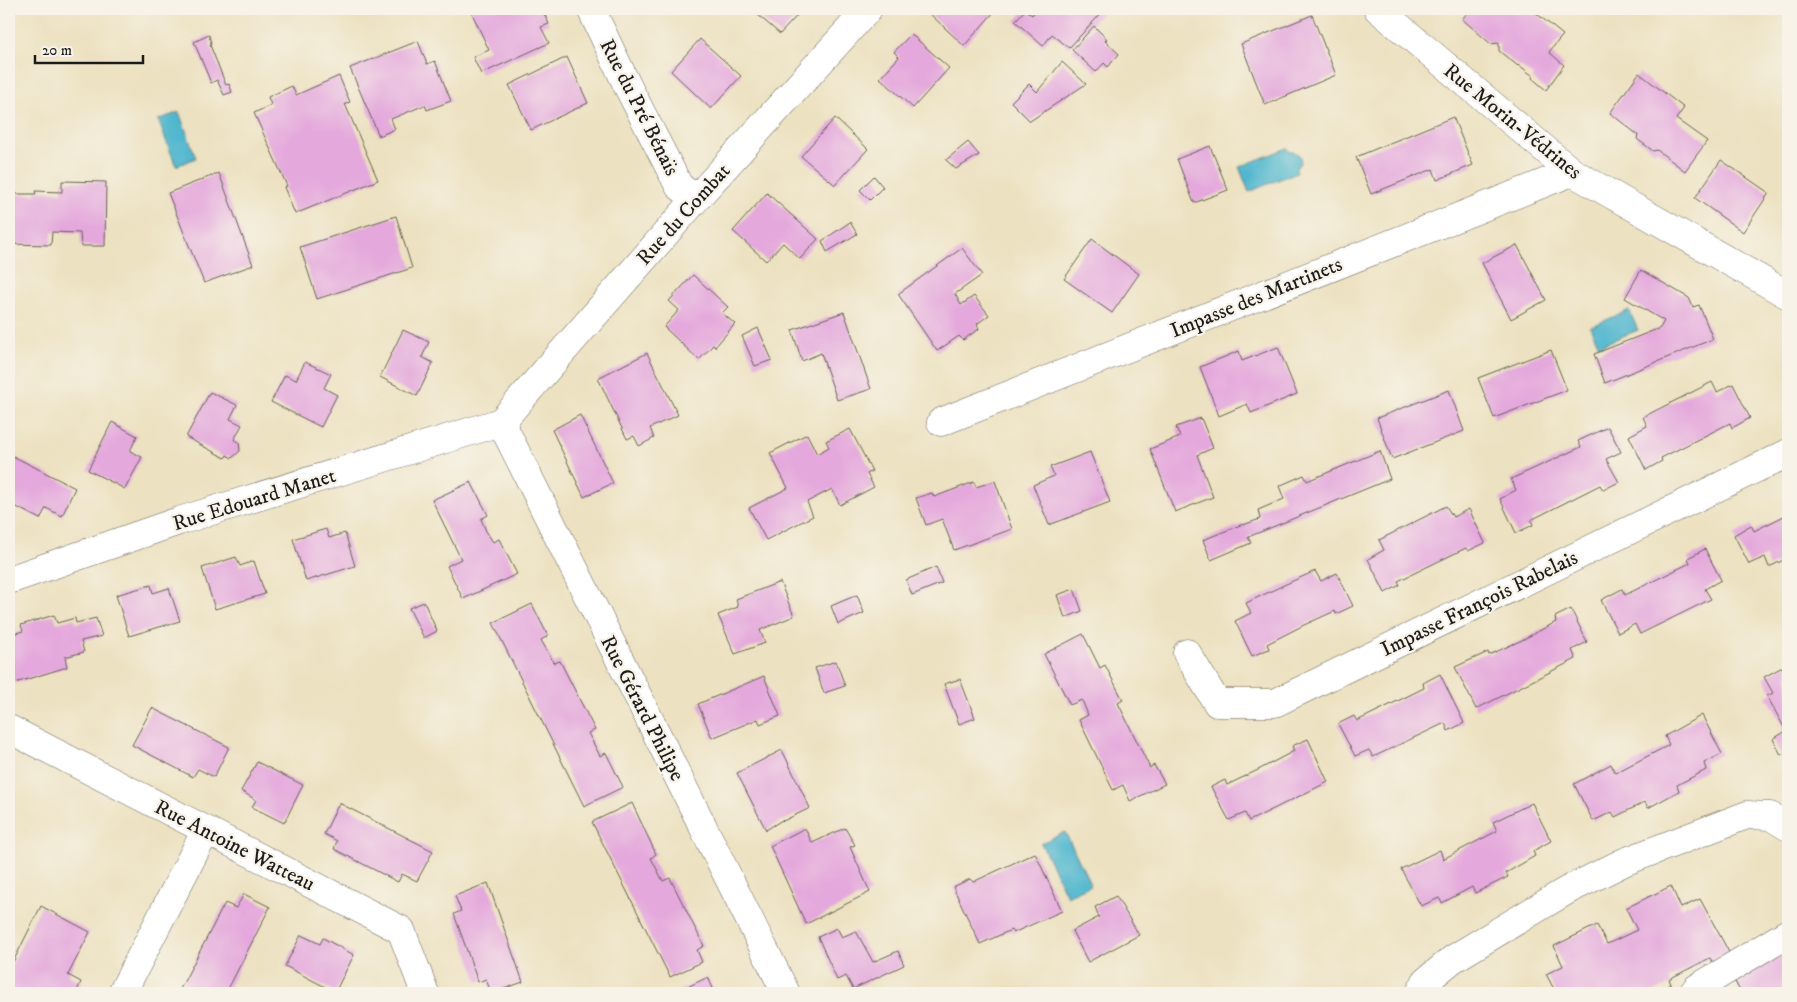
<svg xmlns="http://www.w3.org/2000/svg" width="1797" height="1002" viewBox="0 0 1797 1002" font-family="'IM FELL DW Pica',serif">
	<rect width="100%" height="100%" fill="#f7f3e8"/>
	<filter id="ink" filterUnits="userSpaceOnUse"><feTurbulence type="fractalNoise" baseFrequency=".02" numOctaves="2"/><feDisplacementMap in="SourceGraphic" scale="10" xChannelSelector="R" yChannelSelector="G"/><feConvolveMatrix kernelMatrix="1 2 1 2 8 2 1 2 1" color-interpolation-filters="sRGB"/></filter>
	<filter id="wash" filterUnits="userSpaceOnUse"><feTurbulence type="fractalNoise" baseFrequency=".0096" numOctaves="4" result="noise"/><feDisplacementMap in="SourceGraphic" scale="20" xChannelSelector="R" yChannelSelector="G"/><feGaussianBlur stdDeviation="1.12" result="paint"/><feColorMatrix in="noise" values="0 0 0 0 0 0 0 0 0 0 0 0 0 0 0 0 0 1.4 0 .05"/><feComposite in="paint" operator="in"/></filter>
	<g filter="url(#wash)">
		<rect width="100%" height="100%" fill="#ece1c0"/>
		<g fill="#50b7ce" stroke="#366a75">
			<polygon points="179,112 196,158 176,166 158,120"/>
			<polygon points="1287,148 1290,152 1295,152 1300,156 1301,162 1296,168 1297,172 1249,192 1239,167"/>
			<polygon points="1629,310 1638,330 1599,346 1590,327"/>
			<polygon points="1065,832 1091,885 1067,896 1041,843"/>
		</g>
		<g id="blocks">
			<g fill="#e4a8dc">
				<polygon points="470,9 542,9 549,24 541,27 549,43 481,74 473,57 489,50"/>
				<polygon points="751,9 803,9 780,34"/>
				<polygon points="933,9 993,9 995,11 964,46 929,13"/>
				<polygon points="1037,9 1105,9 1069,48 1052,34 1043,46 1015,21 1025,10 1032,15"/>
				<polygon points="1471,9 1531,9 1563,35 1549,52 1564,65 1546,90 1532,78 1533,76 1519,65 1518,66 1499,51 1499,43 1491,44 1462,19"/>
				<polygon points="1312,15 1336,75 1265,105 1241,44"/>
				<polygon points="1094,26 1107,39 1105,41 1119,54 1108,67 1104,63 1096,72 1072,50"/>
				<polygon points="911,34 949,68 913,108 880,78 899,57 894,52"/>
				<polygon points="209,35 211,43 210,45 226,85 229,84 232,92 224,95 217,80 211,83 194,42"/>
				<polygon points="700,39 741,76 711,109 671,71"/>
				<polygon points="418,41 427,64 435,61 451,101 427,110 425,105 391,119 395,129 379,136 350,68"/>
				<polygon points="567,57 588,103 531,130 509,85"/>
				<polygon points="1062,62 1086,84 1030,121 1011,102 1029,84 1037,92"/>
				<polygon points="1639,73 1684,108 1676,119 1707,141 1685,171 1657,150 1653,151 1637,139 1638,135 1610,113"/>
				<polygon points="339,76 350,102 345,104 378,180 295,214 284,187 287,186 254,113 271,105 268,97 292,86 296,95"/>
				<polygon points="1453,117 1473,165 1437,180 1433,169 1371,194 1356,157"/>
				<polygon points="835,118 868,149 835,185 801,156"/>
				<polygon points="968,142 979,155 956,169 946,160"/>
				<polygon points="1210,146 1228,190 1194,203 1177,159"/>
				<polygon points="1721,160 1769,193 1743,232 1695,198"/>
				<polygon points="219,173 253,265 204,283 168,193"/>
				<polygon points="874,176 883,187 870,200 860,190"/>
				<polygon points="62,181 106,182 105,246 81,246 80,233 52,232 51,245 9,244 9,194 36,194 35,191 62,192"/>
				<polygon points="767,193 818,239 800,259 783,243 766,261 733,231"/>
				<polygon points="396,216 412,268 317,299 300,247"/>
				<polygon points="850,222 857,234 827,252 822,241"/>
				<polygon points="1092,239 1139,274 1112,313 1064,279"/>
				<polygon points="1517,245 1546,300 1511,319 1482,263"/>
				<polygon points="962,248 982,275 955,294 961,305 974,296 989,315 977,324 979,329 963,340 959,336 937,351 898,294"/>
				<polygon points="1641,270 1689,298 1693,307 1699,305 1713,339 1605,383 1594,354 1660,328 1664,321 1625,298"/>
				<polygon points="693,275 728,307 722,313 735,324 715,347 713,345 699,360 664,327 679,310 669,301"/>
				<polygon points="844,312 871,389 837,400 821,353 802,361 792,330"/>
				<polygon points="758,328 772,360 755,366 742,336"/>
				<polygon points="403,330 429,342 422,357 433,363 417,396 380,377"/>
				<polygon points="1278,347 1297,394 1251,413 1247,404 1219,416 1200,367 1239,351 1242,361"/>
				<polygon points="1551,350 1567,390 1494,418 1478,378"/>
				<polygon points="647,353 678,415 650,428 654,438 639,446 634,436 627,439 598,378"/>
				<polygon points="305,362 331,374 324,388 337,395 321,427 271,402 285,375 296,380"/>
				<polygon points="1712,382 1717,392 1733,384 1750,418 1732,428 1730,423 1661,458 1662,461 1646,470 1629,436 1647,426 1643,417"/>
				<polygon points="1449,390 1464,431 1392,459 1377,418"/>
				<polygon points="210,392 237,405 230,419 242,425 234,440 239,442 240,451 232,458 227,455 225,458 186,437"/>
				<polygon points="580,415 613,483 584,497 552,430"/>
				<polygon points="1201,418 1213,448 1197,455 1213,497 1175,512 1150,449 1180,437 1176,427"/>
				<polygon points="112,422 137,436 130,451 142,457 125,489 88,470"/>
				<polygon points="1608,427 1621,452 1606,459 1619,482 1603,490 1600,485 1531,520 1533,525 1516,533 1500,499 1516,490 1511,479 1581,447 1578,441"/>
				<polygon points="850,429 872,471 867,474 874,487 840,505 832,489 807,502 813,516 766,540 749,508 788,488 770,453 807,434 817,454 829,447 826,441"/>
				<polygon points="1380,451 1390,479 1248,537 1251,543 1211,560 1203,540 1243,524 1243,525 1260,519 1258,510 1284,499 1279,486 1304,475 1307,481"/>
				<polygon points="1090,452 1110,502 1049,525 1033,485 1054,476 1050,467"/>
				<polygon points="9,454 75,488 62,516 46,508 40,519 9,503"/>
				<polygon points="995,481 1012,529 954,550 942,519 926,525 916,498 932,493 934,497 974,482 976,487"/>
				<polygon points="471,482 488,515 481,519 486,531 493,542 499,539 517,574 463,599 447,566 461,559 432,500"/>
				<polygon points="1446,506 1453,517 1469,509 1485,543 1468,551 1466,548 1435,563 1398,581 1400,585 1385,593 1368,559 1384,550 1379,540"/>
				<polygon points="1788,514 1788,558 1769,567 1765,557 1749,564 1734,535 1751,525 1754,531"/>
				<polygon points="326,529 329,538 345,533 355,566 306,581 293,539"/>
				<polygon points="1705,549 1721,580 1705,589 1711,599 1640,634 1635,624 1618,633 1601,600 1622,589 1625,595 1690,563 1688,558"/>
				<polygon points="236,557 240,566 254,561 265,594 215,609 202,568"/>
				<polygon points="936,567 942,583 912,595 906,580"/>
				<polygon points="1315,571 1321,581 1337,573 1353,606 1336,614 1335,611 1304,625 1267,644 1269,649 1252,656 1235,621 1251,613 1246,603 1284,585"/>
				<polygon points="780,582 794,616 760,630 765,643 735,654 718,615 738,607 736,599"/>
				<polygon points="151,585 153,593 169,588 180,621 129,636 116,595"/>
				<polygon points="1074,589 1082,611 1065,618 1057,595"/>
				<polygon points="857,595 864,613 838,624 831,606"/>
				<polygon points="424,602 437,631 424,638 409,608"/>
				<polygon points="532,604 548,636 541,640 554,663 560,661 595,730 588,733 600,756 606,753 623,787 584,806 493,623"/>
				<polygon points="1571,609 1587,642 1572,650 1576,659 1476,709 1455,667 1488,652 1489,655 1522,640 1556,622 1555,617"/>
				<polygon points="54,615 57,623 75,618 76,623 96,618 102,636 81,641 84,652 65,657 67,667 15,683 9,661 9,635 23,631 21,625"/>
				<polygon points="1083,634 1100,668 1105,665 1123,700 1118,703 1150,768 1154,765 1165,784 1130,801 1123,785 1113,790 1079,720 1088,715 1082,700 1070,705 1044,654"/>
				<polygon points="836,661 845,686 824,693 815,668"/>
				<polygon points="1788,664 1788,752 1781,755 1773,739 1786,731 1767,696 1773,693 1764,677"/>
				<polygon points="1440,674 1464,723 1448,731 1445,723 1373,757 1369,750 1355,756 1338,724 1354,716 1357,721 1424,688 1423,683"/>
				<polygon points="764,676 780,716 760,724 758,719 712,738 698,704"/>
				<polygon points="960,679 975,718 959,724 944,684"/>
				<polygon points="152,708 229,747 214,777 198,769 193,777 132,745"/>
				<polygon points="1702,715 1722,754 1704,763 1706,770 1677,785 1679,791 1648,808 1645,802 1615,817 1612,812 1593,821 1574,784 1611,764 1615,773 1669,745 1665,736"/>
				<polygon points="1308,739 1328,782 1249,821 1245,813 1229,820 1211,787 1225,780 1227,785 1260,769 1294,751 1292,746"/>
				<polygon points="782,750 810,808 783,821 782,820 766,830 737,773"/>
				<polygon points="257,762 303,785 284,823 252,807 256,800 241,791"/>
				<polygon points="339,803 433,851 417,881 402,874 398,882 334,849 337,841 324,834"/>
				<polygon points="632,803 656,854 651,858 663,881 670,878 704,946 697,950 702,962 670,977 592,822"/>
				<polygon points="1532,803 1551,841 1533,851 1535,856 1506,873 1508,877 1475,893 1472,887 1442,903 1439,898 1421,906 1401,869 1440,850 1443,859 1497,831 1493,822"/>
				<polygon points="805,828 812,843 845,828 855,845 850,847 870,892 806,924 770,846"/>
				<polygon points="1035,853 1062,911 1013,933 1011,930 980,944 953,887 970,879 973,882"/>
				<polygon points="488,883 523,982 492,993 491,993 486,979 478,982 454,914 461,911 455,896"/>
				<polygon points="1671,886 1681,908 1700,899 1730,954 1713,962 1710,958 1669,979 1671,984 1652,993 1556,993 1546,974 1563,966 1554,946 1597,925 1607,944 1637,930 1626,908"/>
				<polygon points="244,894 270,907 226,993 178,993 225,903 236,908"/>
				<polygon points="1116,896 1139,935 1088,962 1072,931 1099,917 1095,907"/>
				<polygon points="41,906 90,932 68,975 81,982 76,993 67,993 60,990 59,993 9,993 9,970"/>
				<polygon points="837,928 842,937 856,931 873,962 898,951 904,965 853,989 846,976 837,980 818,937"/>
				<polygon points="301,935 320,944 323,938 354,955 335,992 285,966"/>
				<polygon points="1788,946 1788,993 1741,993 1732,976"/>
				<polygon points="708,977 715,993 724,989 726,993 675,993"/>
			</g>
		</g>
	</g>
	<g filter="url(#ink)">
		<use href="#blocks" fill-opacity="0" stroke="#656155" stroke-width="1"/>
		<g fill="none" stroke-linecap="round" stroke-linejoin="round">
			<g stroke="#656155" stroke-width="29">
				<g id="minor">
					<polyline points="591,9 628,87 679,186 696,199"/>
					<polyline points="1378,9 1572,172 1788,295"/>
					<polyline points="501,422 786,993"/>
					<polyline points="501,422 696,199 868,9"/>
					<polyline points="941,422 1572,172"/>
					<polyline points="9,580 179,521 501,422"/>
					<polyline points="1187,653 1217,703 1275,703 1788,453"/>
					<polyline points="9,729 401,930 425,993"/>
					<polyline points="122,993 206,830"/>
					<polyline points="1420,993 1426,981 1453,959 1566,891 1624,862 1747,815 1770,816 1788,827"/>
					<polyline points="1693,993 1697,988 1788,933"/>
				</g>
			</g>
			<use href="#minor" stroke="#fff" stroke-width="28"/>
		</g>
	</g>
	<g text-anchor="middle" stroke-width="4.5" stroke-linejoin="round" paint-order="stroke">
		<g font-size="21" fill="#1c1c1c" stroke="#f7f3e8">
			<text transform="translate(640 107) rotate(63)" y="7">Rue du Pré Bénaïs</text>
			<text transform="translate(1513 121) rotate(39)" y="7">Rue Morin-Védrines</text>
			<text transform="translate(683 214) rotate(-48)" y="7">Rue du Combat</text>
			<text transform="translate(1256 297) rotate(-22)" y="7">Impasse des Martinets</text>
			<text transform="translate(254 499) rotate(-17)" y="7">Rue Edouard Manet</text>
			<text transform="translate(1479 603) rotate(-26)" y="7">Impasse François Rabelais</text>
			<text transform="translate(643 708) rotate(63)" y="7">Rue Gérard Philipe</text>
			<text transform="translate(235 845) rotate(27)" y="7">Rue Antoine Watteau</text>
		</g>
	</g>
	<rect width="1797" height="1002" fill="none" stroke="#f7f3e8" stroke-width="30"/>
	<path d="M35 55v8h108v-8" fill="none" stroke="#1c1c1c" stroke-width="2.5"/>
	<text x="42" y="55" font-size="15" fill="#1c1c1c" stroke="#f7f3e8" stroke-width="4" paint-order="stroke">20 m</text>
</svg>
